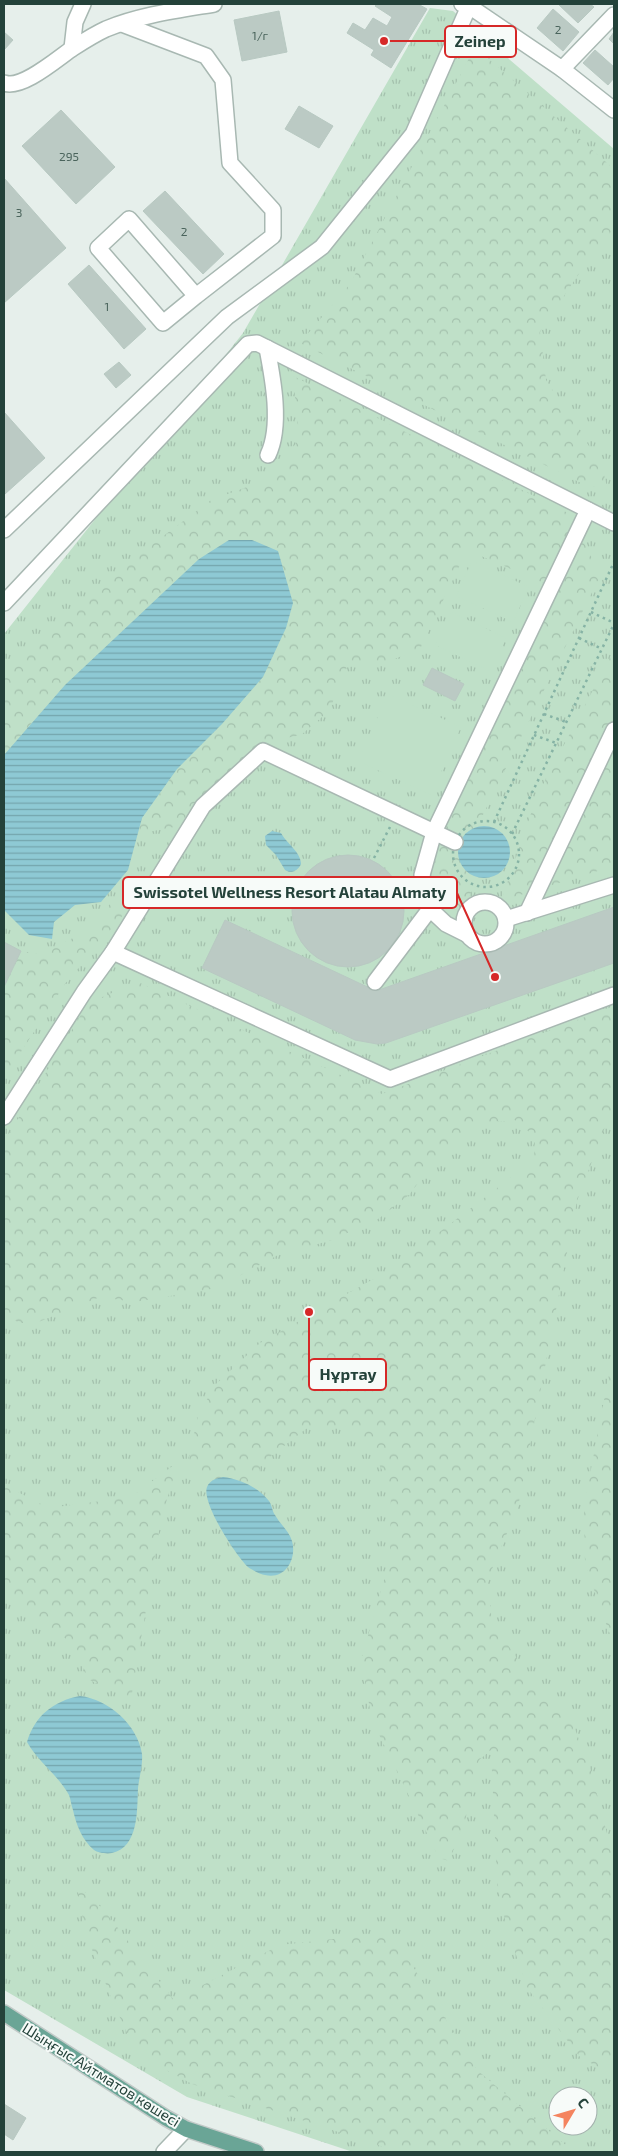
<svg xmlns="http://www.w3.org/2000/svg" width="618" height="2156" viewBox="0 0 618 2156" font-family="'Exo 2',sans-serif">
	<defs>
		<pattern id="grass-tufts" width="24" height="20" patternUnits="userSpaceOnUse" patternTransform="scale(1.25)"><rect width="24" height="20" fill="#bfe0c8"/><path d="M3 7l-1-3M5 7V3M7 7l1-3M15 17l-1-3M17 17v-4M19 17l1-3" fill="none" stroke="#a4c1ad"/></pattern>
		<pattern id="forest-crowns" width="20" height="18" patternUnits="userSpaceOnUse" patternTransform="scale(1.25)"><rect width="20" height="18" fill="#bfe0c8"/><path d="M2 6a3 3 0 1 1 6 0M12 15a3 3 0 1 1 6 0" fill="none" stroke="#a4c1ad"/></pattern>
		<pattern id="water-rules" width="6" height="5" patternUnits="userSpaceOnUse" patternTransform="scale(1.25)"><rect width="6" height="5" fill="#8ec9d4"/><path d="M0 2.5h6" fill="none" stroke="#74a5ad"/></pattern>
	</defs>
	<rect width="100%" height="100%" fill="#e6efeb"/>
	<path fill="url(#grass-tufts)" fill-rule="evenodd" d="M430 8 453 11 614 149V2152H353L187 2097 4 1990V634L243 333ZM558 2096H588V2126H558Z"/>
	<g fill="url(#forest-crowns)">
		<polygon points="475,47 614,169 614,228 580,272 540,332 546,380 602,466 607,487 587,486 300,343 350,284"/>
		<polygon points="293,376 572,515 600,576 477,827 465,836 467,870 480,877 456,919 430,899 433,856 555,588 467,550 420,649 379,665 347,667 329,711 301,735 266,742 195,803 179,826 138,834 142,818 177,769 222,724 263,677 286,628 199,559 65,685 4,755 4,668 141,553 211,500 275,477 299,438"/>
		<polygon points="614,650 614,866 501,901 537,796"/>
		<polygon points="114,898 129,908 65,984 4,1078 4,987 21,951 41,954 93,928"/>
		<polygon points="138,982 382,1094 614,1006 614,1103 577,1201 518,1507 487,1581 492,1621 532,1681 570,1716 591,1771 614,1861 614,2076 580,2057 528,1989 507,1929 497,1883 491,1750 479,1760 465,1821 449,1861 439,1858 372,1720 361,1660 390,1559 391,1487 370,1447 346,1425 307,1428 261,1464 255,1488 232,1478 214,1479 207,1487 188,1462 198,1416 215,1385 260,1343 391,1269 534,1160 535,1137 515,1120 482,1123 443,1150 409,1195 378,1219 332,1240 278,1255 217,1288 135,1302 100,1297 36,1323 19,1323 4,1313 4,1142 88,1003"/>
		<polygon points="614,1348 614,1639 609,1632 585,1564 584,1506"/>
		<polygon points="178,1462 161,1520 131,1699 87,1679 76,1646 4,1595 4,1485 49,1508 131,1497"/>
		<polygon points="77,1885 103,1909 174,2000 280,1945 387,1933 412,1965 477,2070 574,2152 399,2152 192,2084 137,2054 115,2007 85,1932"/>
	</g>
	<g fill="#bfe0c8">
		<polygon points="472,561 529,587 513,622 456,596"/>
		<polygon points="451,612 506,638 490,671 435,645"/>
		<polygon points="388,694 461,727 431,795 358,761"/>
	</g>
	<g fill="url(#water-rules)">
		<polygon points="229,540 252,540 278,551 293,603 286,628 263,677 222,724 177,769 142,818 128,870 101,902 75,905 54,922 52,939 29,935 4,910 4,755 65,685 199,559"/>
		<circle cx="484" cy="852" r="26"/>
		<path d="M272 831 281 833C287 844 301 852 301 864 298 871 291 874 285 870L276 855 266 845 265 836Z"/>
		<path d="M223 1477C240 1479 258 1487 269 1501 272 1505 272 1511 275 1515 280 1524 289 1531 292 1541 297 1558 286 1580 265 1575 260 1574 252 1570 248 1567 236 1556 201 1502 207 1487 210 1480 217 1478 223 1477Z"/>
		<path d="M80 1696C108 1699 138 1725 142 1754 143 1765 139 1778 138 1788 137 1810 139 1847 112 1853 107 1854 98 1853 94 1850 82 1840 76 1824 73 1810 71 1805 71 1800 69 1795 58 1775 38 1762 27 1742 35 1716 53 1701 80 1696Z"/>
	</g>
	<g fill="#bbcac4" stroke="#b8c9c2">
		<polygon points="377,4 418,4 427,9 391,68 371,55 374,50 347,33 353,23 365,30 373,18 387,26 392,17 375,6"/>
		<polygon points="558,4 590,4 594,7 578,23"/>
		<polygon points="553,9 579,32 563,51 537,28"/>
		<polygon points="279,11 287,52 242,61 234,20"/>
		<polygon points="4,32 13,40 4,50"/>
		<polygon points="614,32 614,44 609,39"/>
		<polygon points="595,50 614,67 614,78 608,85 583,63"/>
		<polygon points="299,106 333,126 319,148 285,129"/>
		<polygon points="61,110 115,167 76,204 22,146"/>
		<polygon points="4,178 66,248 4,303"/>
		<polygon points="165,191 224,254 203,274 143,211"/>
		<polygon points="89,265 146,329 124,349 68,284"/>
		<polygon points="119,362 131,375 116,388 104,374"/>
		<polygon points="4,412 45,458 5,494 4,492"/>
		<polygon points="432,668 464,684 455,701 423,685"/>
		<circle cx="348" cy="911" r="56"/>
		<polygon points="614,907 614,963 386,1043 377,1044 355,1040 202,968 225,920 376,991"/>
		<polygon points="4,942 21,951 4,987"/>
		<polygon points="4,2104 26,2118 13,2140 4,2134"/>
	</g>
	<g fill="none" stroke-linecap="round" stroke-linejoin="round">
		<g stroke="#a8b8b2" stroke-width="18">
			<g id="minor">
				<polyline points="462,4 469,6 562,69 614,15"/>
				<polyline points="122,24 206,56 223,80 230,163 273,210 273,236 196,296 129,219 98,248 163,323 196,296"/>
				<polyline points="72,48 75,22 83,4"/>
				<polyline points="562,69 614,110"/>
				<path d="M4 83C22 90 58 58 73 48 84 41 95 34 106 29 140 15 178 10 214 4"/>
				<path d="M267 348C273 379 282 426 268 455"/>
				<polyline points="4,530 227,317 322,247 413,134 469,6"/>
				<polyline points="4,603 248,344 257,343 267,348 614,523"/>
				<circle cx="485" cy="923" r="21"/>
				<polyline points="527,913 614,730"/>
				<polyline points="506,919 614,885"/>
				<polyline points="466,934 446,924 430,909 428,902 422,875 434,832 588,510"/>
				<polyline points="113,952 390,1079 614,995"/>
				<polyline points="375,982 430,909"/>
				<polyline points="4,1117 84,992 113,952 203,806 263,751 455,842"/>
				<polyline points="164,2152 186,2129"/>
			</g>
		</g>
		<g stroke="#c2cac8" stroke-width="18">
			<polyline id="major" points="4,2013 166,2118 186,2129 256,2152"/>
		</g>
		<g stroke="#86b3a5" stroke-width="2.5" stroke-dasharray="2.5 4" stroke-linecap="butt">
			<polyline points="591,612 614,623"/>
			<polyline points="579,638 602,649"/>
			<polyline points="544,714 566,722"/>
			<polyline points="534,735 556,743"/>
			<circle cx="486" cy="854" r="33"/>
			<polyline points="494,822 614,562"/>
			<polyline points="512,834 614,624"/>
			<polyline points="374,858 390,827"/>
		</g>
		<use href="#minor" stroke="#fff" stroke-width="15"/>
		<use href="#major" stroke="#6aa596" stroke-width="15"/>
	</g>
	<g text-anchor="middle" stroke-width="4" stroke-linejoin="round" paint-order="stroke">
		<g font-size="12" fill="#4a645c">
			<text x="558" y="34">2</text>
			<text x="260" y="40">1/г</text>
			<text x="69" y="161">295</text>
			<text x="19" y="217">3</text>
			<text x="184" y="236">2</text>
			<text x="107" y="311">1</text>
		</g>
		<g font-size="15" fill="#24423a" stroke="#f7fbf9">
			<text transform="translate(101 2075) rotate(32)" y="5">Шыңғыс Айтматов көшесі</text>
		</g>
	</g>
	<path fill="none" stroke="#d62828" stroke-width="2" d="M384 41L445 41M495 977L457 893M309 1312L309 1374"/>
	<g fill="#d62828" stroke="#f7fbf9" stroke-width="2">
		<circle cx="384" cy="41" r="5"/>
		<circle cx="495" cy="977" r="5"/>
		<circle cx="309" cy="1312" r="5"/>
	</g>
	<g fill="#f7fbf9" stroke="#d62828" stroke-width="2">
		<rect x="445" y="26" width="71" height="31" rx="5"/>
		<rect x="123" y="877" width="334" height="31" rx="5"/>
		<rect x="309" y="1359" width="77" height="31" rx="5"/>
	</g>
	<g font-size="16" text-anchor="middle" font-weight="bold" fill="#24423a">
		<text x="480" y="47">Zeinep</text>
		<text x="290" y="898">Swissotel Wellness Resort Alatau Almaty</text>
		<text x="348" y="1380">Нұртау</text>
	</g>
	<rect width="618" height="2156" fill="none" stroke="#24423a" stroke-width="10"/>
	<g transform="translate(573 2111) rotate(52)"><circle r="24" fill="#f7fbf9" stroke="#a3b1ad"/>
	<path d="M0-4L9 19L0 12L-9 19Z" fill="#f4845f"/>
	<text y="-8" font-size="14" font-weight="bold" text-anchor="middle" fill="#24423a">С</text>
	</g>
</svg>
